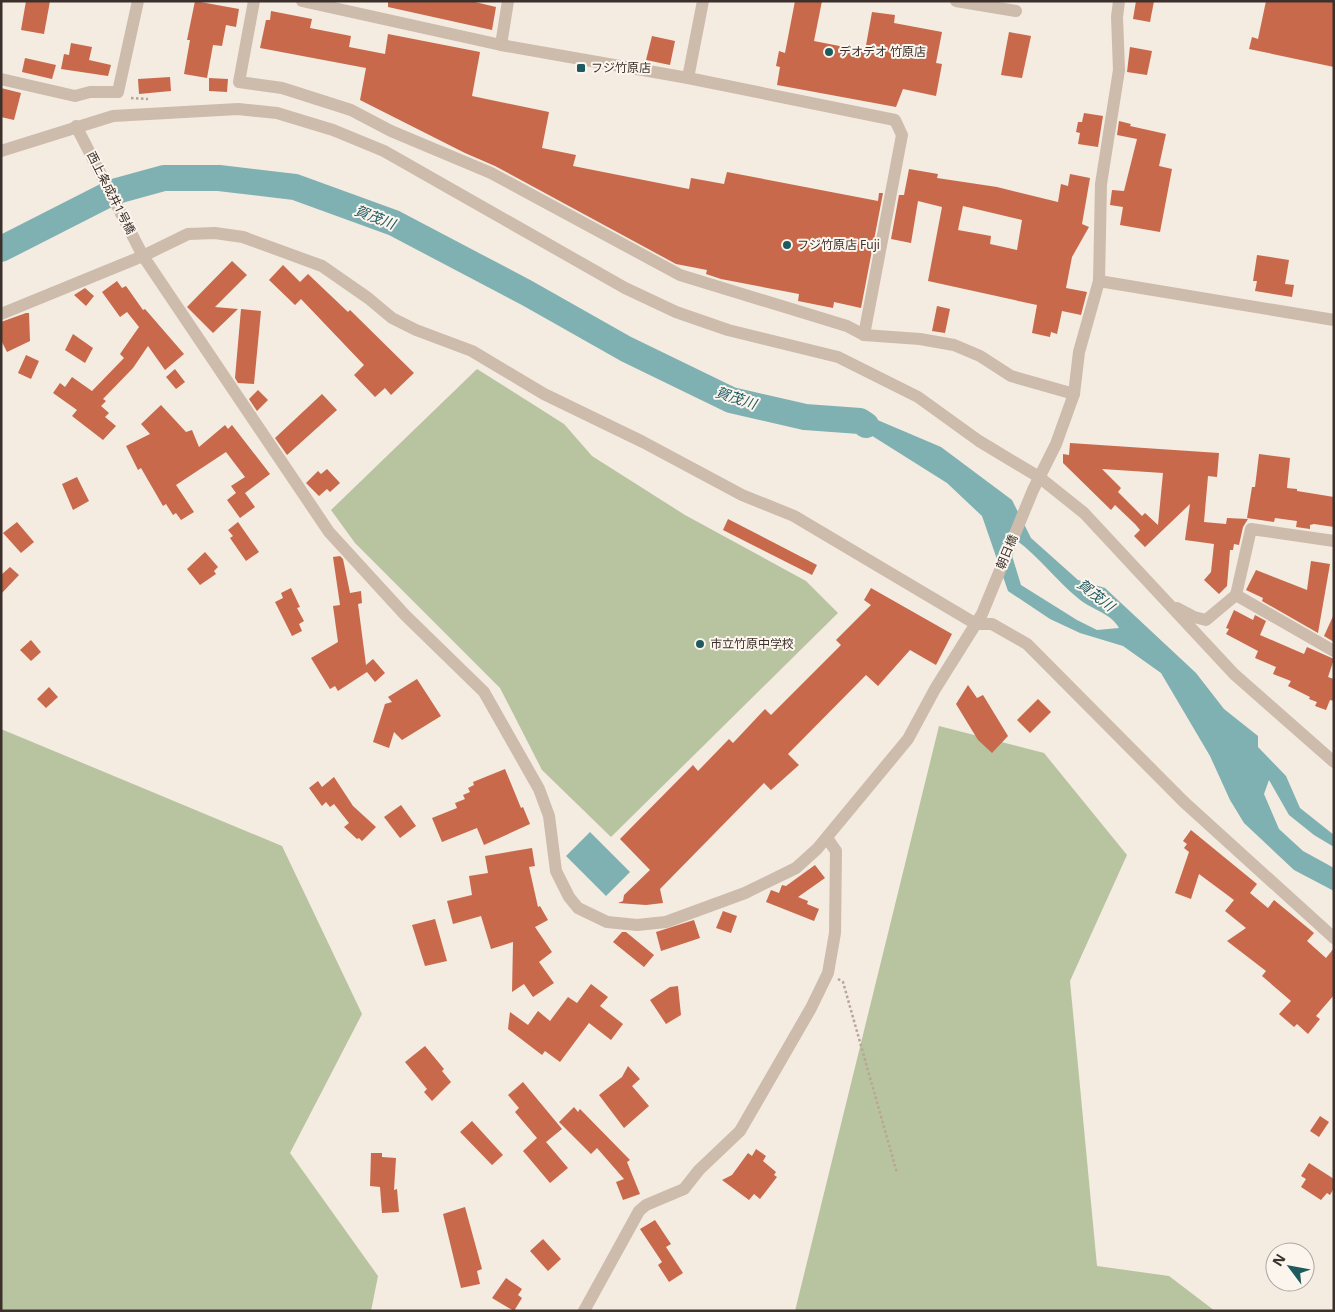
<svg xmlns="http://www.w3.org/2000/svg" width="1335" height="1312" viewBox="0 0 1335 1312" font-family="'Noto Sans','Noto Sans JP',sans-serif">
	<rect width="100%" height="100%" fill="#f4ebe1"/>
	<g fill="#b8c4a0">
		<polygon points="477,369 564,424 592,456 685,515 806,581 838,613 611,837 542,770 500,688 355,543 331,510"/>
		<polygon points="939,726 1044,753 1127,855 1070,981 1097,1266 1169,1276 1215,1311 795,1311"/>
		<polygon points="1,729 282,846 362,1014 290,1153 378,1276 371,1311 1,1311"/>
	</g>
	<g fill="#7fb0b2" fill-rule="evenodd">
		<path d="M861 413 941 447 1012 500 1031 538 1078 580 1105 588 1196 673 1224 709 1258 736V747L1286 776 1300 808 1334 835V847L1314 835 1289 815 1269 780 1264 794 1279 829 1303 851 1334 868V891L1294 870 1244 823 1230 800 1210 756 1161 673 1123 646 1080 633 1050 619 1008 591 982 516 947 483 858 427 833 419ZM1005 533C1034 549 1053 578 1079 599 1092 610 1111 613 1119 628L1097 630 1077 620 1021 585Z"/>
		<polygon points="590,832 630,872 606,896 566,856"/>
	</g>
	<g fill="none" stroke-linecap="round" stroke-linejoin="round">
		<polyline stroke="#7fb0b2" stroke-width="26" points="1,249 113,192 164,178 219,178 295,187 394,223 527,293 626,349 731,400 805,417 860,421 866,425"/>
	</g>
	<g fill="#c8694b" fill-rule="evenodd">
		<polygon points="26,1 50,1 44,34 21,30"/>
		<polygon points="195,1 239,9 236,27 226,25 222,46 213,45 207,78 184,74 190,40 187,40"/>
		<polygon points="388,1 471,1 496,7 492,30 388,7"/>
		<polygon points="795,1 822,1 814,41 865,51 872,12 895,15 894,23 942,32 936,63 942,64 936,96 903,89 896,107 777,85 780,67 776,66 779,51 785,53"/>
		<polygon points="1136,1 1154,1 1150,22 1133,19"/>
		<polygon points="1266,1 1334,1 1334,67 1249,49 1252,37 1258,39"/>
		<polygon points="271,11 312,19 310,28 351,36 349,47 385,54 388,34 480,52 472,96 549,112 542,148 576,155 573,166 689,189 691,178 724,184 727,172 878,201 879,193 883,193 861,308 834,302 833,308 798,301 799,294 721,279 706,274 707,270 676,264 495,166 465,153 360,100 366,68 260,48 266,20 270,20"/>
		<polygon points="1009,32 1031,36 1022,78 1001,75"/>
		<polygon points="652,36 675,41 670,65 646,60"/>
		<polygon points="71,43 92,47 89,60 111,65 108,76 61,69 64,54 69,55"/>
		<polygon points="1130,47 1152,51 1147,75 1127,72"/>
		<polygon points="25,58 56,65 52,79 22,72"/>
		<polygon points="170,77 171,91 139,94 138,79"/>
		<polygon points="209,78 228,79 227,92 209,91"/>
		<polygon points="1,88 21,93 14,120 1,117"/>
		<polygon points="1084,113 1103,116 1098,147 1078,144 1080,133 1076,132 1078,122 1082,122"/>
		<polygon points="1119,121 1131,124 1130,126 1166,134 1159,166 1172,169 1160,232 1120,225 1123,207 1110,205 1112,190 1124,191 1137,139 1117,135"/>
		<path d="M909 169 938 174 937 178 997 187 1058 202 1061 184 1068 186 1070 174 1090 178 1082 224 1089 227 1072 257 1066 288 1087 292 1081 315 1062 311 1057 334 1051 332 1050 337 1032 333 1037 305 928 281 942 207 918 201 911 243 891 239 899 195H904ZM963 206 1022 220 1017 250 990 244 991 236 958 230Z"/>
		<polygon points="1257,255 1289,260 1285,284 1294,285 1292,297 1255,291 1257,281 1253,281"/>
		<polygon points="232,261 247,275 215,307 238,309 213,333 187,307"/>
		<polygon points="283,265 300,282 308,274 348,312 350,310 414,373 391,395 385,388 375,397 354,375 364,365 301,299 295,305 269,280"/>
		<polygon points="117,281 122,288 126,286 143,310 145,309 184,354 165,370 148,346 133,368 103,399 106,401 101,406 109,413 105,417 116,426 103,440 72,416 77,410 53,393 60,383 65,387 72,377 92,391 124,358 120,354 139,327 127,312 120,317 102,292"/>
		<polygon points="85,288 94,296 86,306 74,295"/>
		<polygon points="937,306 950,309 945,333 932,331"/>
		<polygon points="241,309 261,311 254,384 238,383 235,378"/>
		<polygon points="26,313 29,313 30,341 7,352 1,340 1,322"/>
		<polygon points="73,334 93,348 85,363 65,350"/>
		<polygon points="26,355 39,361 31,379 18,373"/>
		<polygon points="175,369 185,382 176,389 166,377"/>
		<polygon points="258,390 268,400 257,411 249,399"/>
		<polygon points="322,394 337,410 287,455 275,438"/>
		<polygon points="161,405 186,432 192,430 199,447 225,425 228,429 232,425 270,474 245,493 255,507 240,518 227,500 236,493 231,486 245,477 226,452 176,485 194,512 181,520 176,513 173,515 166,504 163,506 141,468 138,470 126,446 150,434 141,424"/>
		<path d="M1070 443 1219 453 1217 477 1208 476 1204 522 1226 524 1227 518 1248 519 1243 527 1239 545 1234 544 1233 550H1230L1227 586 1219 594 1204 580 1211 572 1214 544 1185 540 1190 504 1145 547 1134 536 1140 530 1135 524 1115 505 1111 510 1063 463V454L1069 455ZM1102 469 1163 473 1158 525 1145 513 1142 516 1118 492 1121 488Z"/>
		<polygon points="1259,454 1290,458 1287,488 1297,489 1297,491 1334,497 1334,527 1314,524 1310,525 1310,529 1296,527 1297,521 1275,518 1274,522 1247,518 1252,487 1255,487"/>
		<polygon points="327,469 340,483 330,492 327,489 319,496 306,483 318,471 321,474"/>
		<polygon points="77,477 89,501 73,510 62,484"/>
		<polygon points="728,519 817,565 812,575 723,530"/>
		<polygon points="17,522 34,542 21,553 3,533"/>
		<polygon points="238,522 259,552 246,561 230,538 233,536 228,530"/>
		<polygon points="205,552 218,567 214,571 216,574 200,585 187,569"/>
		<polygon points="340,556 343,559 350,593 361,591 362,603 358,604 366,665 373,659 385,673 375,682 367,672 338,691 335,686 330,689 311,658 338,642 333,606 340,605 333,557"/>
		<polygon points="1311,561 1330,564 1318,633 1262,601 1263,598 1246,590 1256,570 1307,590"/>
		<polygon points="10,567 19,575 1,594 1,575"/>
		<polygon points="291,588 300,607 297,608 304,621 299,624 302,631 292,636 275,602 283,598 281,593"/>
		<polygon points="871,588 952,634 936,665 910,650 878,686 866,675 788,754 799,765 771,790 764,783 660,889 663,903 646,905 618,903 623,901 624,895 650,870 620,839 693,765 698,771 729,739 733,743 765,709 771,715 841,645 836,640 871,605 864,600"/>
		<polygon points="1234,610 1253,620 1255,615 1266,621 1260,635 1304,654 1307,647 1334,659 1328,677 1334,679 1334,701 1330,700 1326,710 1315,706 1317,702 1309,699 1310,697 1288,686 1291,681 1273,674 1276,667 1255,658 1258,651 1226,634 1229,629 1226,628"/>
		<polygon points="1334,614 1334,642 1324,636"/>
		<polygon points="31,640 41,652 31,661 20,650"/>
		<polygon points="417,679 441,716 402,740 394,732 389,748 373,742 385,704 392,702 388,697"/>
		<polygon points="968,685 977,698 983,695 1008,736 992,753 978,740 956,704"/>
		<polygon points="49,687 58,697 46,708 37,699"/>
		<polygon points="1038,699 1051,712 1030,733 1017,720"/>
		<polygon points="505,769 521,808 523,807 530,824 484,845 477,828 442,842 432,818 457,808 455,803 465,799 463,795 470,792 468,788 474,785 473,782"/>
		<polygon points="334,777 353,806 376,827 362,841 359,838 357,839 344,827 349,823 334,804 330,807 326,802 322,806 309,788 318,781 322,787"/>
		<polygon points="401,805 416,826 400,838 384,817"/>
		<polygon points="1191,830 1257,884 1250,893 1268,908 1274,900 1314,933 1307,941 1326,958 1334,948 1334,995 1316,1016 1320,1019 1308,1034 1297,1024 1294,1027 1279,1014 1291,1001 1262,976 1266,971 1227,941 1246,928 1225,911 1234,900 1199,874 1191,899 1175,893 1189,852 1184,848 1187,844 1183,841"/>
		<polygon points="532,848 535,866 529,867 538,907 540,906 548,920 535,927 552,952 539,962 554,983 533,997 524,984 512,992 513,942 491,949 481,916 453,924 447,901 472,895 469,876 488,873 485,856"/>
		<polygon points="815,865 825,878 798,897 808,901 807,904 819,909 814,921 766,902 771,890 779,893 782,885 786,886"/>
		<polygon points="723,911 737,916 731,933 716,928"/>
		<polygon points="435,919 447,961 425,966 412,925"/>
		<polygon points="694,920 700,938 661,951 656,932"/>
		<polygon points="622,932 626,932 654,955 644,967 613,942"/>
		<polygon points="591,984 608,997 600,1006 623,1024 611,1040 589,1023 560,1062 545,1051 542,1055 508,1029 510,1012 528,1025 538,1011 550,1021 568,997 577,1003"/>
		<polygon points="678,986 681,1015 666,1024 650,1000 670,987"/>
		<polygon points="425,1046 444,1069 442,1071 451,1082 432,1101 424,1092 427,1089 405,1062"/>
		<polygon points="628,1066 640,1079 632,1086 649,1106 624,1128 599,1095 622,1077"/>
		<polygon points="523,1082 562,1129 546,1142 568,1168 550,1183 523,1151 537,1138 515,1112 519,1108 508,1095"/>
		<polygon points="574,1107 578,1112 580,1109 630,1160 627,1162 640,1194 623,1200 616,1182 624,1179 597,1148 591,1154 559,1122"/>
		<polygon points="1320,1116 1329,1122 1319,1137 1310,1131"/>
		<polygon points="472,1121 503,1155 492,1165 460,1132"/>
		<polygon points="756,1149 766,1156 763,1161 776,1172 774,1175 777,1177 760,1199 754,1194 749,1200 722,1180 732,1175 748,1153 752,1156"/>
		<polygon points="371,1153 382,1153 382,1157 396,1158 394,1190 397,1189 399,1212 382,1213 380,1187 370,1186"/>
		<polygon points="1309,1163 1334,1179 1334,1188 1330,1195 1327,1193 1321,1200 1301,1187 1306,1179 1301,1176"/>
		<polygon points="465,1207 482,1269 477,1271 480,1284 461,1288 443,1214"/>
		<polygon points="655,1220 671,1244 666,1247 683,1273 669,1282 658,1265 662,1262 640,1229"/>
		<polygon points="543,1239 561,1259 548,1271 530,1251"/>
		<polygon points="506,1278 522,1289 518,1295 522,1298 514,1311 492,1298"/>
	</g>
	<g fill="none" stroke-linecap="round" stroke-linejoin="round">
		<g stroke="#b9a596" stroke-width="2.5" stroke-dasharray="2.5 2.5" stroke-linecap="butt">
			<polyline points="131,98 148,99"/>
			<polyline points="838,979 843,982 897,1173"/>
		</g>
		<g stroke="#cdbbac" stroke-width="12">
			<polyline points="254,1 239,82 282,88 351,110 391,131 491,173 680,275 847,326 864,335 920,339 954,345 980,356 1011,376 1074,394"/>
			<polyline points="302,1 501,45 688,78 895,120 902,135 864,335"/>
			<polyline points="956,1 1016,11"/>
			<polyline points="501,45 508,1"/>
			<polyline points="688,78 703,1"/>
			<polyline points="1,79 75,96 90,92 118,92 138,1"/>
			<polyline points="76,126 143,256 329,532 405,615 484,692 539,789 549,816 556,871 569,897 578,908 607,922 637,925 666,922 745,893 796,868 817,849 908,739 935,689 982,614 1033,490 1056,444 1074,394 1079,352 1099,281 1101,184 1119,70 1117,17 1119,1"/>
			<polyline points="1,151 113,116 238,109 277,113 333,130 384,151 625,288 676,312 728,330 838,357 918,397 979,441 1039,477 1084,513 1234,674 1334,762"/>
			<polyline points="1099,281 1334,320"/>
			<polyline points="1,314 143,256 188,234 215,233 243,237 322,266 368,298 392,318 416,330 472,351 544,394 643,442 742,495 794,516 976,624 992,624 1027,644 1184,802 1334,938"/>
			<polyline points="1236,595 1251,529 1334,541"/>
			<polyline points="1177,608 1194,617 1206,620 1236,595 1334,651"/>
			<polyline points="584,1311 639,1211 646,1205 684,1189 699,1170 740,1131 811,1008 828,973 835,933 836,851 827,838"/>
		</g>
	</g>
	<g fill="#1f5a5e" stroke="#fbf5ee" stroke-width="2">
		<circle cx="829" cy="52" r="5"/>
		<rect x="576" y="63" width="10" height="10" rx="2.5"/>
		<circle cx="787" cy="245" r="5"/>
		<circle cx="700" cy="644" r="5"/>
	</g>
	<g text-anchor="middle" stroke-width="4" stroke-linejoin="round" paint-order="stroke">
		<g font-size="12" fill="#3b302b" stroke="#fbf5ee" text-anchor="start">
			<text x="839" y="56">デオデオ 竹原店</text>
			<text x="591" y="72">フジ竹原店</text>
			<text x="797" y="249">フジ竹原店 Fuji</text>
			<text x="710" y="648">市立竹原中学校</text>
		</g>
		<g font-size="12" fill="#3b302b" stroke="#fbf5ee">
			<text transform="translate(111 193) rotate(63)" y="4">西上条成井1号橋</text>
			<text transform="translate(1007 552) rotate(-67)" y="4">朝日橋</text>
		</g>
		<g font-size="14" font-style="italic" fill="#1f5a5e" stroke="#fbf5ee">
			<text transform="translate(375 217) rotate(21)" y="5">賀茂川</text>
			<text transform="translate(736 398) rotate(18)" y="5">賀茂川</text>
			<text transform="translate(1096 595) rotate(38)" y="5">賀茂川</text>
		</g>
	</g>
	<rect width="1335" height="1312" fill="none" stroke="#3b302b" stroke-width="5"/>
	<g transform="translate(1290 1267) rotate(302)"><circle r="24" fill="#fbf5ee" stroke="#aea6a0"/>
	<path d="M0-4L9 19L0 12L-9 19Z" fill="#1f5a5e"/>
	<text y="-8" font-size="14" font-weight="bold" text-anchor="middle" fill="#3b302b">N</text>
	</g>
</svg>
